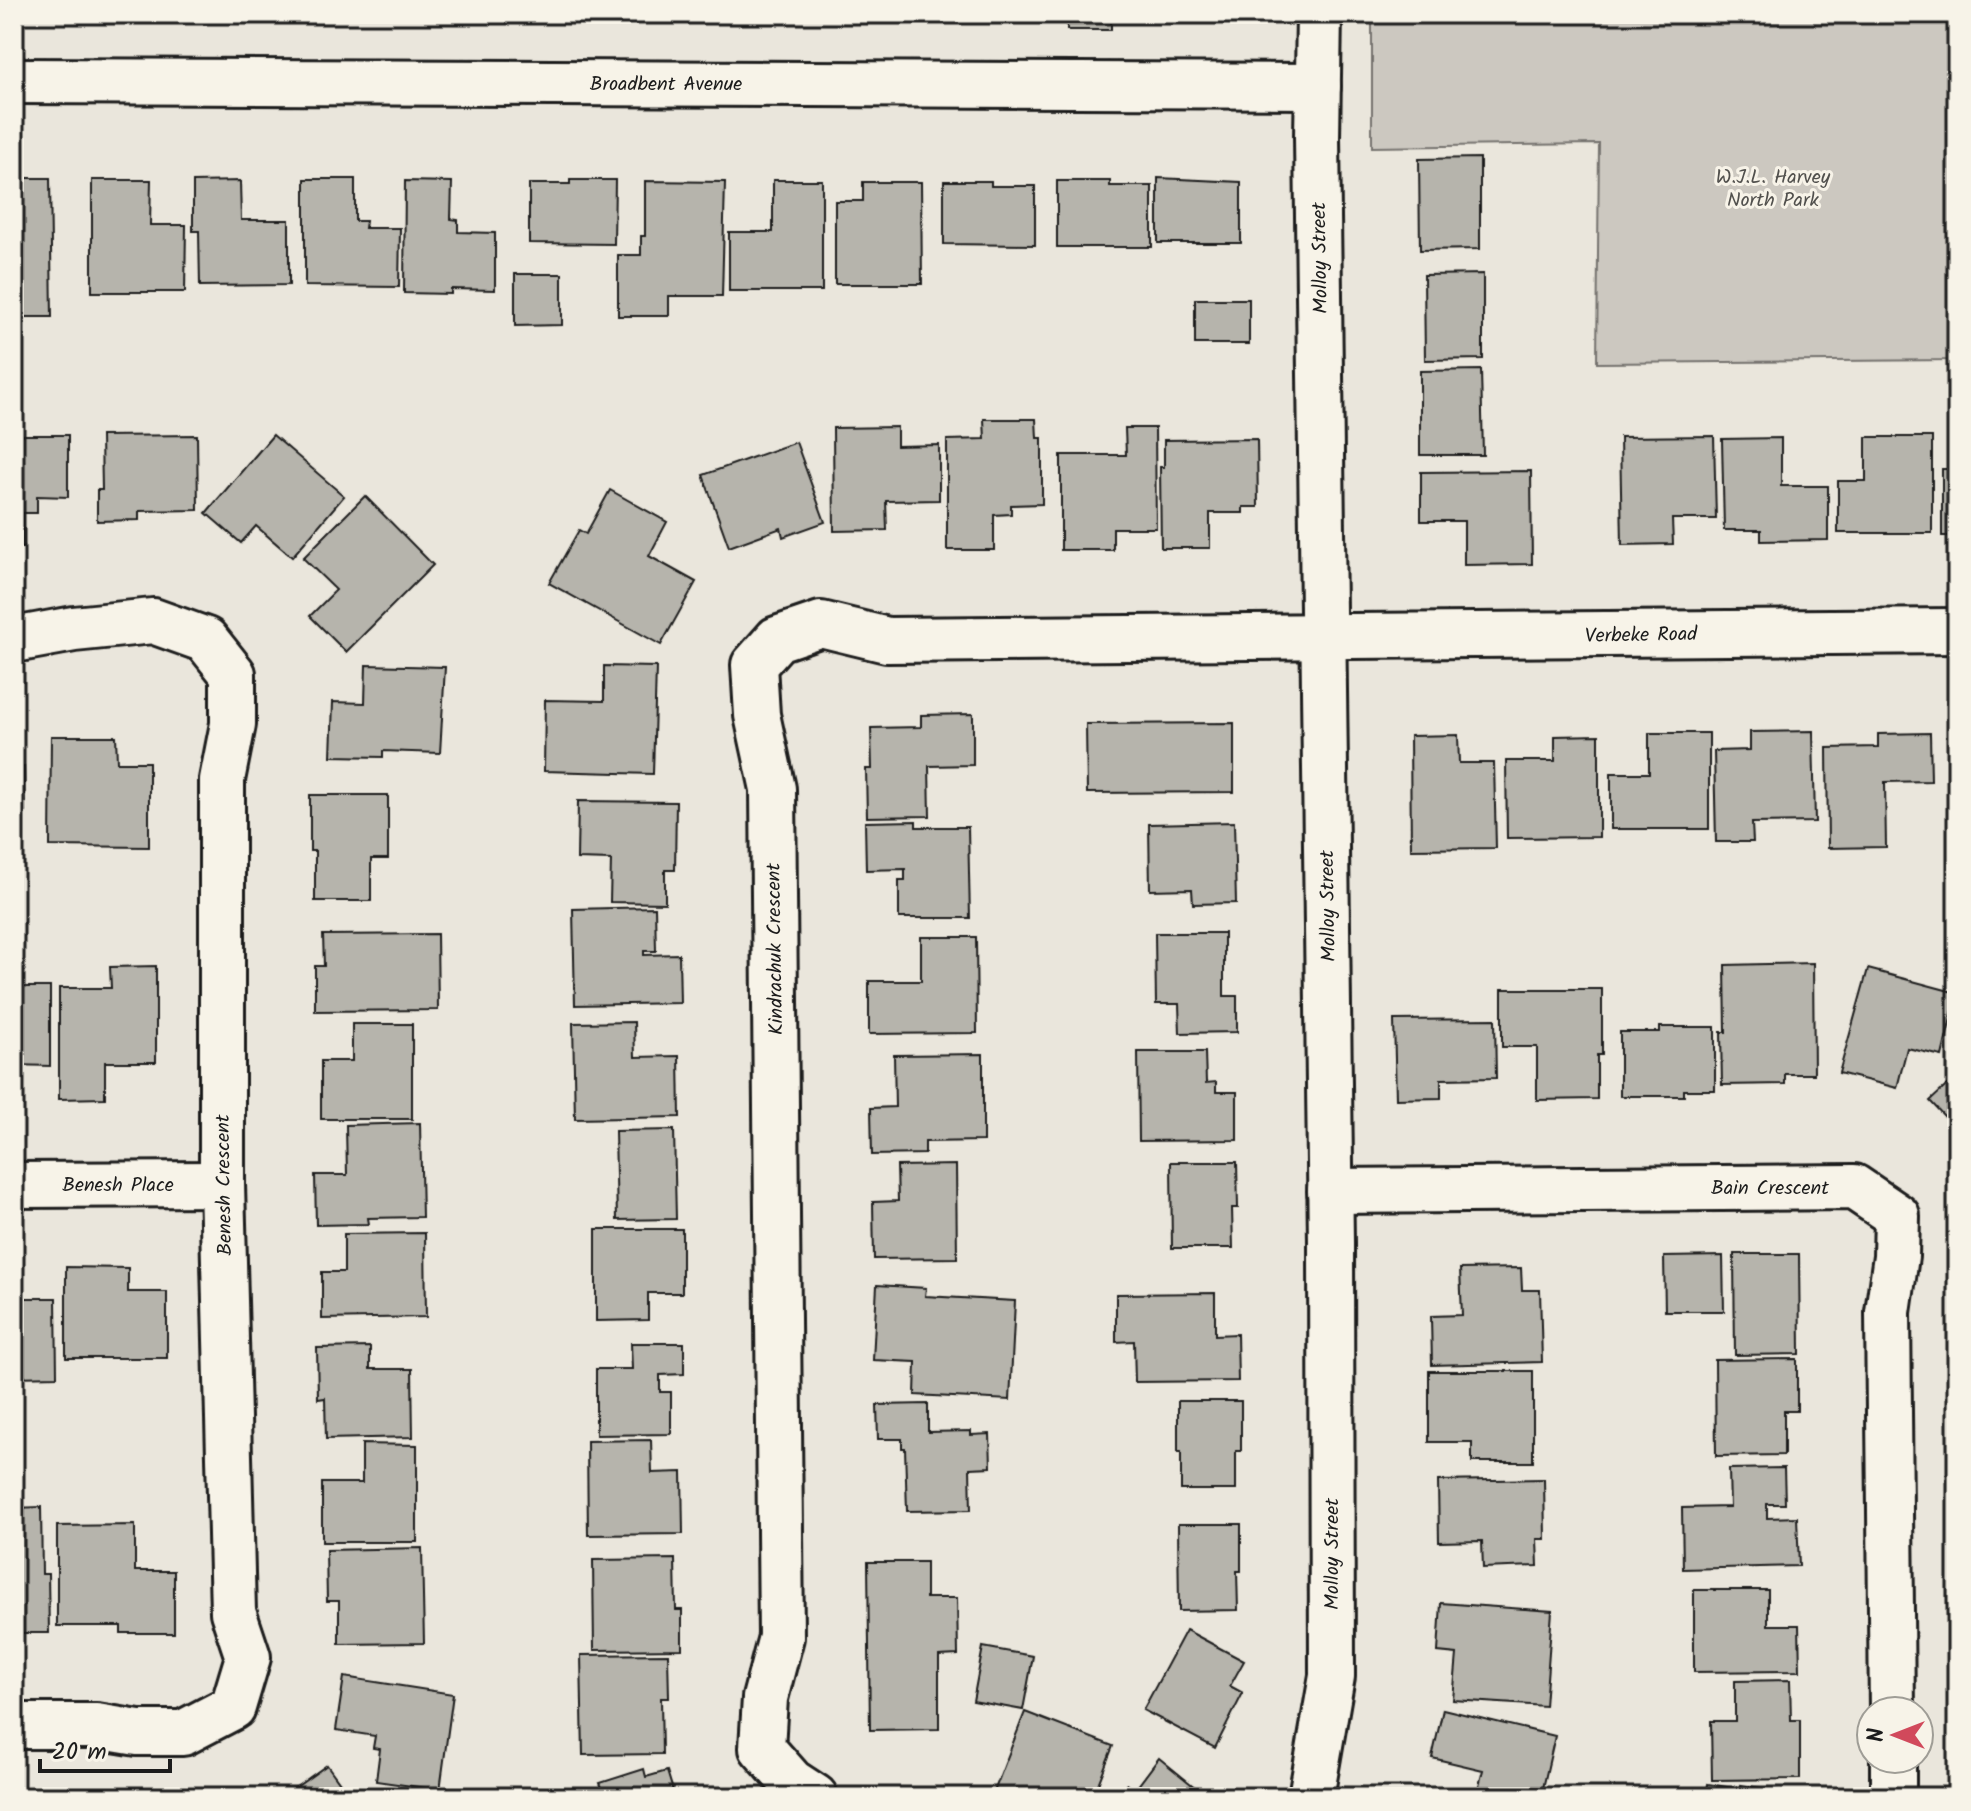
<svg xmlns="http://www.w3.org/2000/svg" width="1971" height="1811" viewBox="0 0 1971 1811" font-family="Kalam,sans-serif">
	<rect width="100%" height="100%" fill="#eae6dc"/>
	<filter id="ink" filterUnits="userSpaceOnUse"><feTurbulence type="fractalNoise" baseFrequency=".0125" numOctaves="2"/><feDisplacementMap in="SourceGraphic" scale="16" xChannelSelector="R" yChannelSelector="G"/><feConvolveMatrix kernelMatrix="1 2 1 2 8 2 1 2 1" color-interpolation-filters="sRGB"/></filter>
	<g filter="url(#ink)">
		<polygon fill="#ccc8c0" stroke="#74726e" stroke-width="2" points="1372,14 1957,14 1957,360 1597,363 1599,144 1372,147"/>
		<g fill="#b6b4ac" stroke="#1c1c1c" stroke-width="2">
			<rect x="1067" y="14" width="44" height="16"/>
			<polygon points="1480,158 1480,249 1420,250 1419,159"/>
			<polygon points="14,178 50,178 52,317 14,317"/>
			<polygon points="1158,178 1241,182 1241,243 1158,243"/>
			<polygon points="305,179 355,179 355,221 366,221 365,228 400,228 399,287 305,286"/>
			<polygon points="92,180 151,180 150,225 186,225 185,292 92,292"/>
			<polygon points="570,180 615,180 614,244 529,243 529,184 570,184"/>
			<polygon points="773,180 822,180 822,291 729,291 729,232 773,232"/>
			<polygon points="240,181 241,220 289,220 289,285 200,286 199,231 193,231 193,182"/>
			<polygon points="405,181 452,182 451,219 458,220 458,232 495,233 495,290 451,289 451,294 404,293"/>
			<polygon points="645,181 725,182 722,296 669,296 669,316 618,316 618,255 641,255 641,236 645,236"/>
			<polygon points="944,181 991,181 991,186 1035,186 1035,245 944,244"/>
			<polygon points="1057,181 1110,181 1110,186 1152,186 1152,247 1057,247"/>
			<polygon points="863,182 921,182 922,284 835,284 835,201 863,201"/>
			<polygon points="515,274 562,274 562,325 515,326"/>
			<polygon points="1483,274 1483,359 1425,360 1424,275"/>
			<rect x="1195" y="299" width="54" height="45"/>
			<polygon points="1481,370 1483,455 1420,455 1420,371"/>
			<polygon points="984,419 1036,419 1037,438 1042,438 1042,504 1011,505 1011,514 994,515 994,550 947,550 947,440 985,439"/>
			<polygon points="897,427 897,446 939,445 939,500 886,501 887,530 834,531 833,428"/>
			<polygon points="1125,428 1155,428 1156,528 1113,528 1113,550 1061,550 1061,455 1126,455"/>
			<polygon points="14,435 68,435 68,497 37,496 37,513 23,513 23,548 14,548"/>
			<polygon points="197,435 198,510 139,511 139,520 97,521 97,490 102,490 101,436"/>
			<polygon points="273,435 344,496 292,557 256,526 241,543 206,513"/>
			<polygon points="1714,436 1716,519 1672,519 1673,544 1622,545 1620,437"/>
			<polygon points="1866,437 1932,437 1932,533 1838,533 1838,481 1866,481"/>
			<polygon points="1781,438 1781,486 1828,486 1828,540 1761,541 1761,530 1724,530 1722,439"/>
			<polygon points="1257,439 1258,507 1243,507 1243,513 1210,513 1210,548 1161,548 1160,467 1164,467 1164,440"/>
			<polygon points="796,442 825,522 783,537 781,528 729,547 703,475"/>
			<rect x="1942" y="469" width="15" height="67"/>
			<polygon points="1531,471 1532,564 1464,565 1464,521 1421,521 1421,472"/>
			<polygon points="610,490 667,522 649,556 696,582 661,645 549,583 579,530 586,534"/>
			<polygon points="365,496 433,565 346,652 310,616 336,590 303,558"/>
			<polygon points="366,665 445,667 440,753 383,751 383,757 331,756 333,702 365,703"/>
			<polygon points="604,666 656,667 653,774 544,771 545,700 604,701"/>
			<polygon points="973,714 973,765 929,766 930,816 867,817 866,769 872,769 871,728 921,727 921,715"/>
			<polygon points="1234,723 1234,792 1087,793 1086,724"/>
			<polygon points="1813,731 1815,822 1752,823 1753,842 1716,842 1714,751 1750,750 1750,732"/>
			<polygon points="1649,733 1709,733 1709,829 1611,829 1611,773 1649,773"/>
			<polygon points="1930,733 1931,781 1885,782 1886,847 1828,848 1827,748 1878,747 1878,734"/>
			<polygon points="1952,734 1957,734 1957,841 1953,841"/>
			<polygon points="1458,735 1459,763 1494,763 1496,848 1411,849 1410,736"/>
			<polygon points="1599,735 1599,837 1507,838 1506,761 1555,761 1555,736"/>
			<polygon points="51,736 116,736 117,762 149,762 149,847 50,846"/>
			<polygon points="14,767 24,767 25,841 14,841"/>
			<polygon points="310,795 388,795 388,859 371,859 371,901 315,901 315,851 310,851"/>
			<polygon points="578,801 676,802 675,870 665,870 665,903 610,902 611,860 577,859"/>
			<polygon points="916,821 916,827 968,827 970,918 899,918 899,880 905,880 905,869 866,870 865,822"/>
			<polygon points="1234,822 1236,903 1193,904 1192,889 1150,890 1149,824"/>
			<polygon points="655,907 656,951 644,951 644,955 679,954 680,1003 575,1005 573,909"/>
			<polygon points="1155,933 1224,933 1224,996 1237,996 1237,1032 1180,1033 1179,1004 1156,1004"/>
			<polygon points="437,934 438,1010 315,1011 315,966 324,966 323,935"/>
			<polygon points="921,937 976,937 977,1033 869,1034 869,981 921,981"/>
			<polygon points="1813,963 1814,1074 1785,1074 1785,1084 1722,1085 1721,1032 1726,1032 1725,965"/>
			<polygon points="156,966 156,1062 105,1062 105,1098 59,1099 59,988 111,988 110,967"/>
			<polygon points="1868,969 1957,993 1942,1056 1907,1048 1897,1088 1839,1073"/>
			<polygon points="14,987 50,987 50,1066 14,1065"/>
			<polygon points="1502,989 1602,989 1602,1055 1597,1055 1597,1099 1537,1100 1537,1047 1502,1047"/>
			<polygon points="1495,1019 1496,1078 1441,1079 1441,1098 1396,1099 1394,1020"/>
			<polygon points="634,1022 635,1057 679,1056 680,1117 575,1119 573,1023"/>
			<polygon points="352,1024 412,1024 412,1119 321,1119 321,1061 352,1061"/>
			<polygon points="1660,1027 1715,1027 1715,1090 1684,1090 1684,1096 1620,1096 1620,1032 1660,1032"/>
			<polygon points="1138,1052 1205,1052 1206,1083 1216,1082 1216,1092 1237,1092 1237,1140 1139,1141"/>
			<polygon points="983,1054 983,1141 925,1142 925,1154 872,1155 871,1108 895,1107 894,1055"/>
			<polygon points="1957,1076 1957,1130 1930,1101"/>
			<polygon points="420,1123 422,1217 368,1218 369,1224 316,1225 315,1175 347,1175 346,1125"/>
			<polygon points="674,1130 676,1219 617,1220 615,1131"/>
			<polygon points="1171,1162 1237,1162 1238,1208 1232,1208 1233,1248 1172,1248"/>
			<polygon points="956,1165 957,1258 874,1259 873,1202 898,1201 897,1166"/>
			<polygon points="596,1229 682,1229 682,1293 648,1293 648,1320 596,1321"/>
			<polygon points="425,1233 426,1317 322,1319 322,1272 344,1272 344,1234"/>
			<polygon points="1734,1254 1799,1254 1800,1354 1735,1355"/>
			<polygon points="1723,1256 1724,1311 1665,1311 1664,1257"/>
			<polygon points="66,1267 128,1268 128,1292 167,1292 167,1358 66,1358"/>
			<polygon points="1521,1268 1522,1290 1540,1290 1542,1362 1432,1365 1431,1316 1462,1315 1460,1269"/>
			<polygon points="877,1285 926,1288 925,1296 1015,1301 1010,1400 915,1395 916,1362 873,1360"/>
			<polygon points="1215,1293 1215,1335 1237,1334 1238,1381 1135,1382 1134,1341 1116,1342 1116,1294"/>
			<polygon points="14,1298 56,1298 57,1376 14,1377"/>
			<polygon points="631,1343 684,1343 684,1374 660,1375 660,1392 671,1392 671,1434 596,1435 596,1369 632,1369"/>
			<polygon points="370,1347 370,1369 412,1369 413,1437 326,1439 325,1398 318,1399 317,1348"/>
			<polygon points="1797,1359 1797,1411 1784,1411 1784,1455 1716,1456 1715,1360"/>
			<polygon points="1429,1371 1533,1371 1533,1462 1472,1462 1472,1442 1429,1442"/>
			<polygon points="1178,1401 1241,1401 1241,1451 1236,1451 1236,1490 1181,1490 1181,1452 1178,1452"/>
			<polygon points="928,1404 928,1432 971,1431 971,1435 990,1434 991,1467 970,1468 971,1510 907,1511 905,1448 902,1448 902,1439 878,1439 877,1405"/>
			<polygon points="651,1440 652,1473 682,1472 683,1534 588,1535 587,1441"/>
			<polygon points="362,1444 417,1445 417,1542 322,1542 322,1483 362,1483"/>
			<polygon points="1784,1468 1785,1504 1767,1504 1767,1518 1797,1517 1799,1566 1683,1569 1682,1508 1730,1507 1729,1469"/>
			<polygon points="1544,1479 1545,1539 1537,1539 1538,1566 1483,1568 1482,1541 1439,1542 1438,1481"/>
			<polygon points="41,1507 42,1574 48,1574 49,1633 14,1633 14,1508"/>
			<polygon points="1178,1524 1241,1524 1241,1571 1237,1571 1238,1610 1179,1611"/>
			<polygon points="135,1525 135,1571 174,1571 174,1633 121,1633 121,1626 57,1626 57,1526"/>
			<polygon points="422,1548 424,1643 339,1644 339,1601 327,1601 326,1550"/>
			<polygon points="675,1559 676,1610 682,1610 682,1649 594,1650 593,1560"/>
			<polygon points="868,1562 926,1562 926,1598 957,1598 958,1655 939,1656 939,1729 870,1730"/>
			<polygon points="1694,1590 1768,1590 1768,1625 1799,1625 1800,1671 1694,1672"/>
			<polygon points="1441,1603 1552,1611 1545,1706 1453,1700 1457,1654 1438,1652"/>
			<polygon points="1186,1630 1244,1661 1230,1686 1243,1693 1215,1748 1143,1710"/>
			<polygon points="983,1647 1033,1656 1023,1710 973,1701"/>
			<polygon points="668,1654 669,1698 661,1698 662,1754 583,1755 581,1655"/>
			<polygon points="344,1677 453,1694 440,1790 376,1781 380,1749 373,1748 375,1736 336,1730"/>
			<polygon points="1790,1680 1791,1720 1800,1720 1800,1779 1712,1780 1711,1721 1735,1721 1735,1681"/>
			<polygon points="1443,1709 1555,1736 1541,1797 1476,1797 1483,1770 1432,1758"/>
			<polygon points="1025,1712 1113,1746 1093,1797 992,1797"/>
			<polygon points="1159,1758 1207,1797 1115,1797 1126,1784 1134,1791"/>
			<polygon points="327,1765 350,1797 298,1797 292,1790"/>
			<polygon points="644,1769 646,1777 667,1771 675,1797 581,1797 603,1790 600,1783"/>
			<polygon points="1708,1784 1740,1789 1741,1785 1798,1794 1798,1797 1706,1797"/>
		</g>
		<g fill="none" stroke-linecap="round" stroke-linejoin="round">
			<g stroke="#1c1c1c" stroke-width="50">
				<g id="minor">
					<polyline points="14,81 1318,86"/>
					<polyline points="14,640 74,629 153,621 206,640 233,674 233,724 222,780 222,1184 233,1612 248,1657 233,1707 183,1733 138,1733 96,1726 14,1726"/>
					<polyline points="14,1185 222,1184"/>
					<polyline points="1330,1191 1854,1187 1897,1216 1896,1256 1888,1312 1892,1711"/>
					<polyline points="1893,1759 1893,1797"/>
					<polyline points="815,1797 792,1782 762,1748 765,1698 781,1637 773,789 757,715 754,665 777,639 821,624 887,640 1957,631"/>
					<polyline points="1311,1797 1332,1676 1331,1242 1317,137 1319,14"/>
				</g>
			</g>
			<use href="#minor" stroke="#f7f3e8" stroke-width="44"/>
		</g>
	</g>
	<g text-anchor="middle" stroke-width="6" stroke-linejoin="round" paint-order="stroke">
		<g font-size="20" fill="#1c1c1c" stroke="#f7f3e8">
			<text x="666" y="90">Broadbent Avenue</text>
			<text transform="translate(1319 258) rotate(-91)" y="7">Molloy Street</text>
			<text transform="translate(1641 634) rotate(-1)" y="7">Verbeke Road</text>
			<text transform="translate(1327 906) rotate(-91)" y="7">Molloy Street</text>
			<text transform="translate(774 949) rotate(-91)" y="7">Kindrachuk Crescent</text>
			<text x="118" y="1191">Benesh Place</text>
			<text transform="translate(223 1185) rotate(-91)" y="7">Benesh Crescent</text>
			<text x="1770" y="1194">Bain Crescent</text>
			<text transform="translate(1331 1554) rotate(-90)" y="7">Molloy Street</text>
		</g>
		<g font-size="20" fill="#51504d" stroke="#f7f3e8">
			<text x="1773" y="183">W.J.L. Harvey<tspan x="1773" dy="23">North Park</tspan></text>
		</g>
	</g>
	<rect width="1971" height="1811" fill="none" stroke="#f7f3e8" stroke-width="48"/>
	<rect x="24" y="24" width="1923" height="1763" fill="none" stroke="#1c1c1c" stroke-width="3" filter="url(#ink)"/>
	<g transform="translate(1895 1735) rotate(270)"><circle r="38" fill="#f7f3e8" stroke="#9f9d96" stroke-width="2"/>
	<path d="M0-6L14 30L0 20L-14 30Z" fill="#d1495b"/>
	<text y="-12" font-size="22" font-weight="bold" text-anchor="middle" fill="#1c1c1c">N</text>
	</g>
	<path d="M40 1759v12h130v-12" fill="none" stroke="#1c1c1c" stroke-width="4"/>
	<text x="52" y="1759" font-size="24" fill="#1c1c1c" stroke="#f7f3e8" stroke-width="6" paint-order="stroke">20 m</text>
</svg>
